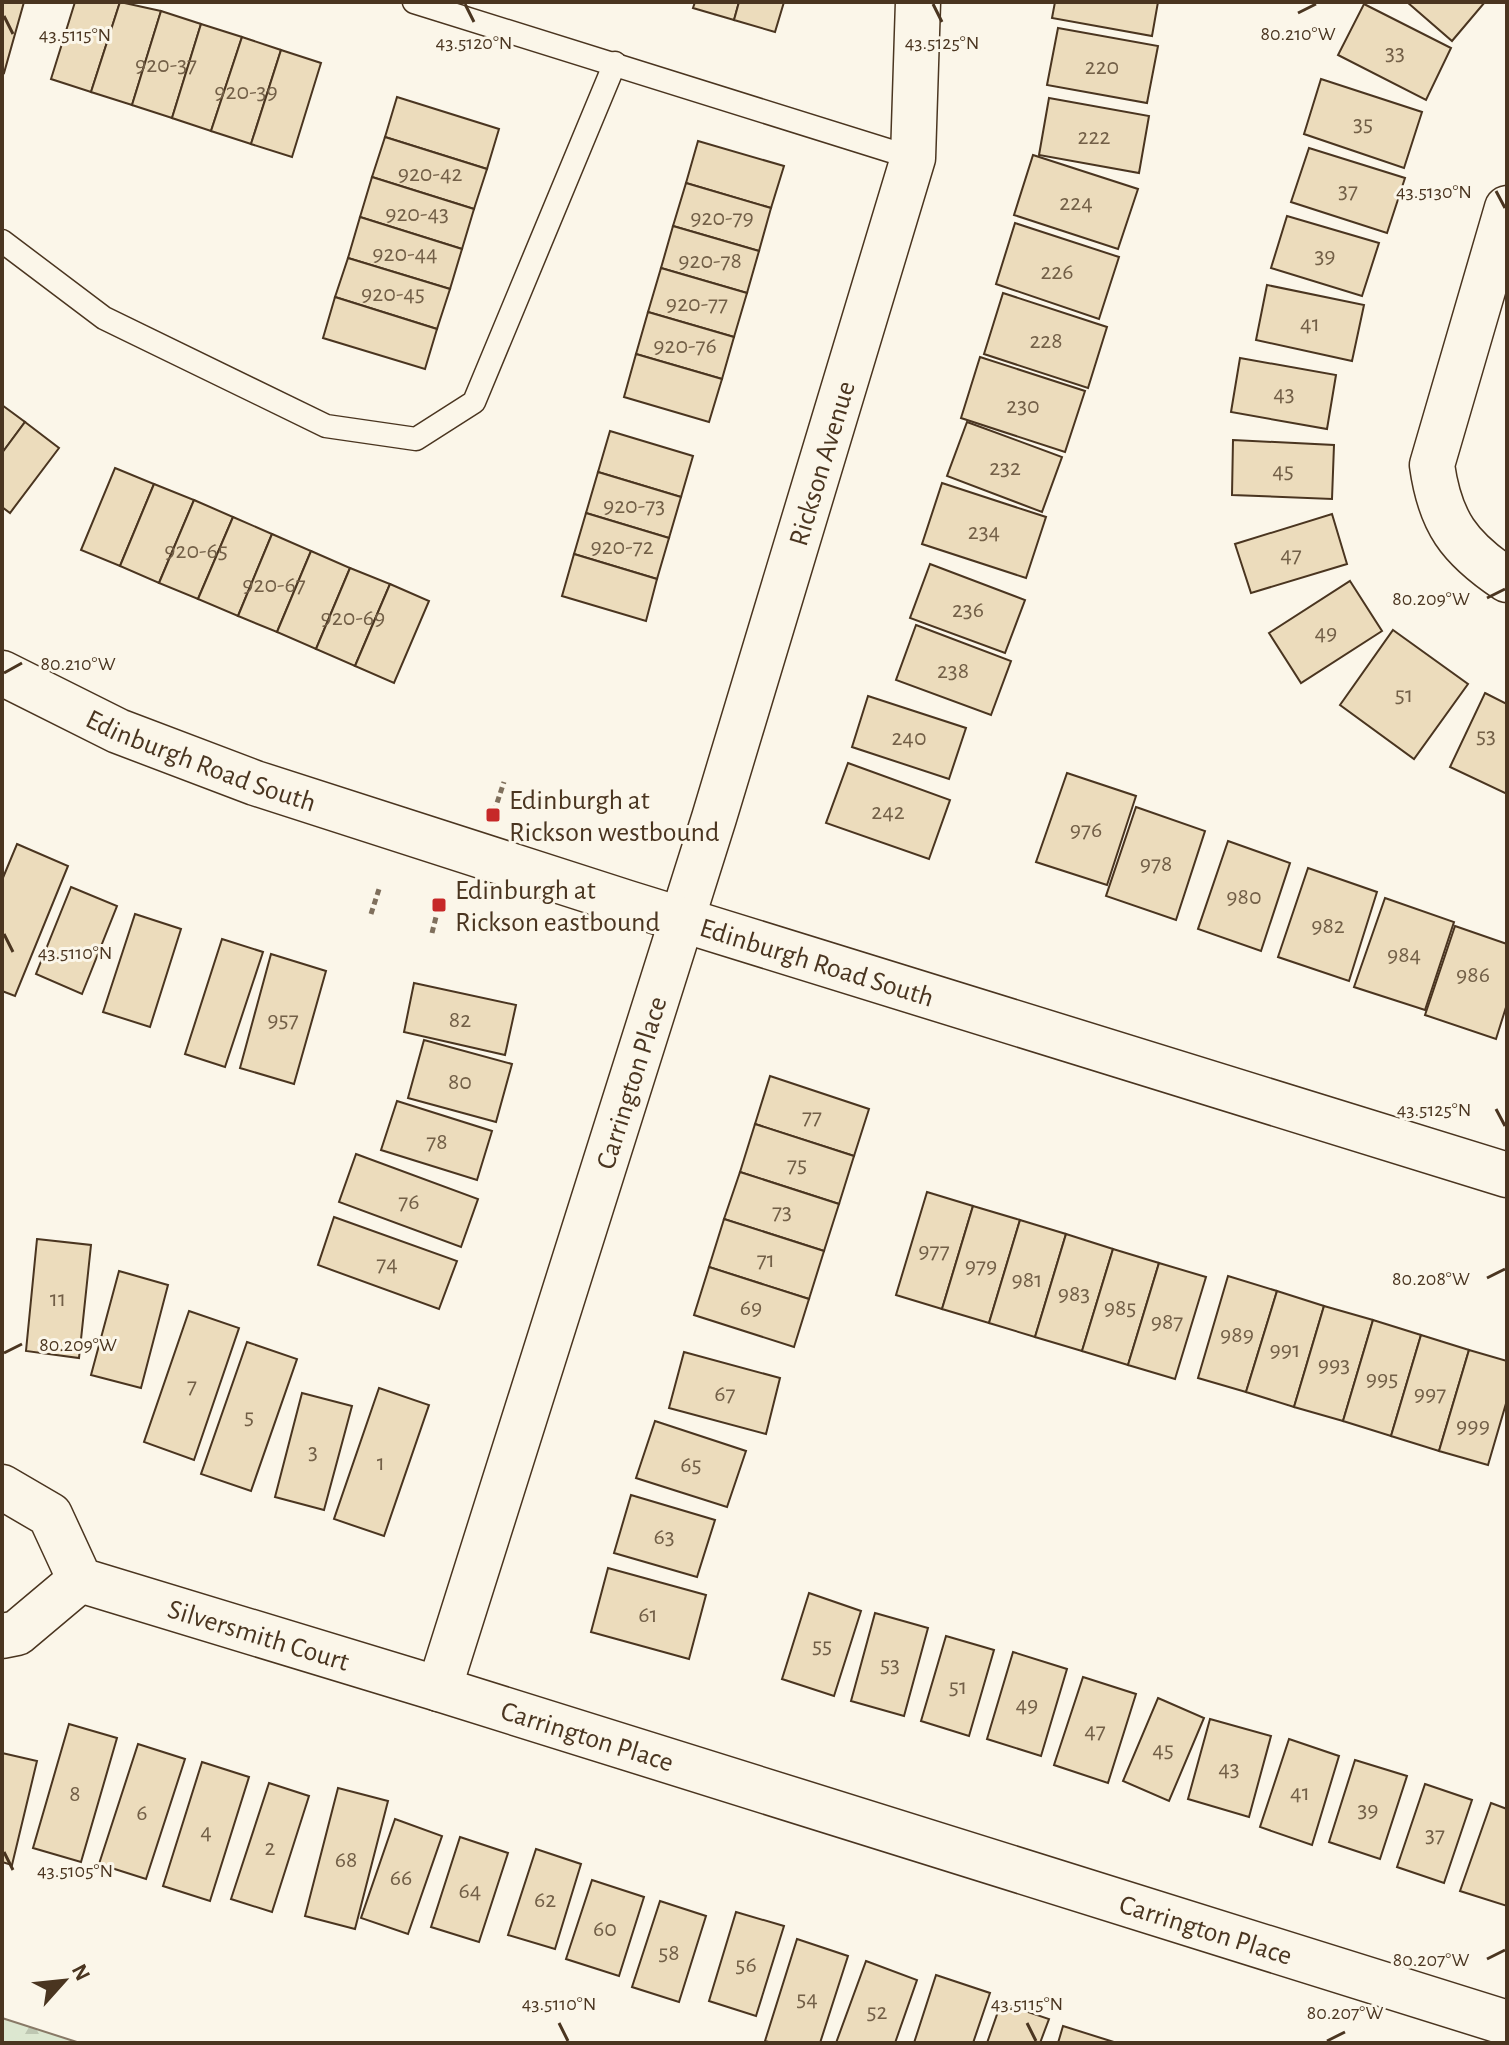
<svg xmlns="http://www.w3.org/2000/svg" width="1509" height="2045" viewBox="0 0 1509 2045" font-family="'Alegreya Sans',sans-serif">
	<defs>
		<pattern id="forest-firs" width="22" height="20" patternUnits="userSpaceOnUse" patternTransform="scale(2)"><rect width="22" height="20" fill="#dce7d0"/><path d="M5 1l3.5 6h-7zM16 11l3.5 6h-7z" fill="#bec7b2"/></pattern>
	</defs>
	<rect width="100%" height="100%" fill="#fbf6e9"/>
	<polygon fill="url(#forest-firs)" stroke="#887966" stroke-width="2" points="2,2018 80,2043 2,2043"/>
	<g fill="#ecdcbc" stroke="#4a3520" stroke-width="2">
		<polygon points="2,2 24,2 4,73 2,72"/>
		<polygon points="75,2 120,2 91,92 51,79"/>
		<polygon points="120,2 161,11 132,105 91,92"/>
		<polygon points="695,2 739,2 734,20 693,8"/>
		<polygon points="739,2 784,2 775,32 734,20"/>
		<polygon points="1055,2 1158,2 1152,36 1052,18"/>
		<polygon points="1407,2 1485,2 1452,41"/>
		<polygon points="1364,4 1451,48 1426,100 1338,55"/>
		<polygon points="161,11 201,24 172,118 132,105"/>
		<polygon points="201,24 242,37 211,131 172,118"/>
		<polygon points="1058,28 1158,46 1147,103 1047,85"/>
		<polygon points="242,37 281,50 251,144 211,131"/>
		<polygon points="281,50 321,63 292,157 251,144"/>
		<polygon points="1321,79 1422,112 1404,168 1304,134"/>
		<polygon points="397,97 499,129 487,169 385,137"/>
		<polygon points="1049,98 1149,116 1139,173 1039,155"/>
		<polygon points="385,137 487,169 474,209 372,177"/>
		<polygon points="698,141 784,166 771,208 686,183"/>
		<polygon points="1309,148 1405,178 1387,233 1291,202"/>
		<polygon points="1033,155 1138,189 1118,249 1014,215"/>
		<polygon points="372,177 474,209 462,249 360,217"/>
		<polygon points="686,183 771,208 759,251 673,226"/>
		<polygon points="1287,216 1379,243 1362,296 1271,268"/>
		<polygon points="360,217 462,249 450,289 348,258"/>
		<polygon points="1015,223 1119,257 1099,319 996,284"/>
		<polygon points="673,226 759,251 747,293 661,268"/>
		<polygon points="348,258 450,289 437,329 335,297"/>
		<polygon points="661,268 747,293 734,337 648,312"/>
		<polygon points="1267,285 1364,305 1352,361 1256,340"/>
		<polygon points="1003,293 1107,327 1088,388 984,354"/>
		<polygon points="335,297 437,329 425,369 323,338"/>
		<polygon points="648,312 734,337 722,379 636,354"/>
		<polygon points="636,354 722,379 709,422 624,397"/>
		<polygon points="980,357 1085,391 1065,452 961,418"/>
		<polygon points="1240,358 1336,375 1327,429 1231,412"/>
		<polygon points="2,405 25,422 2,453"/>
		<polygon points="25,422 59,448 10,513 2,507 2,453"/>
		<polygon points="967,422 1062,457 1042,512 947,476"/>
		<polygon points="610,431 693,456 681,497 598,472"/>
		<polygon points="1233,440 1334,445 1332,499 1232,495"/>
		<polygon points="115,468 154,484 120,566 81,550"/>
		<polygon points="598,472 681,497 669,538 586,513"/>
		<polygon points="942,483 1046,517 1026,578 922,544"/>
		<polygon points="154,484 194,500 159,583 120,566"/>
		<polygon points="194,500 233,517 198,599 159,583"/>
		<polygon points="586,513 669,538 657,579 574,554"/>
		<polygon points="1332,514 1347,564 1251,593 1235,544"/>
		<polygon points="233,517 272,534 238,616 198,599"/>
		<polygon points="272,534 311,551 277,632 238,616"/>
		<polygon points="311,551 350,568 316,649 277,632"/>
		<polygon points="574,554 657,579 646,621 562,596"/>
		<polygon points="930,564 1025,600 1005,653 910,618"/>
		<polygon points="350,568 390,584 355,666 316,649"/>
		<polygon points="1350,581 1382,631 1301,683 1269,633"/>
		<polygon points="390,584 429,601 394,683 355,666"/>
		<polygon points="916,625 1011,661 991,715 896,680"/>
		<polygon points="1393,630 1468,684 1414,759 1340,705"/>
		<polygon points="1485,693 1507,704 1507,794 1450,767"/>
		<polygon points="868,696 966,728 949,779 852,747"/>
		<polygon points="848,763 950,800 929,859 826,823"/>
		<polygon points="1067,773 1136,796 1107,885 1036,862"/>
		<polygon points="1136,807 1205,831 1176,920 1106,896"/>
		<polygon points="1228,841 1290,863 1261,951 1198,929"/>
		<polygon points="17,844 68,866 15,996 2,991 2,880"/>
		<polygon points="1308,868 1377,892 1349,981 1278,957"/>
		<polygon points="71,887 117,906 82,994 36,974"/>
		<polygon points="1385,898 1454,922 1425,1010 1354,987"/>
		<polygon points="135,914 181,929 150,1027 103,1012"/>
		<polygon points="1455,926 1507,944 1507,1004 1496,1039 1425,1015"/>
		<polygon points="222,939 263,952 225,1067 185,1054"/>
		<polygon points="271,954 326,971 294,1084 240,1068"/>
		<polygon points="414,983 516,1005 505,1055 404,1032"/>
		<polygon points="424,1040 512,1064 496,1122 408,1098"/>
		<polygon points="770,1076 869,1109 854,1156 755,1124"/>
		<polygon points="397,1101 492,1131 477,1180 381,1150"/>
		<polygon points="755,1124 854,1156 839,1204 740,1172"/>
		<polygon points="356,1154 478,1199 461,1247 339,1202"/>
		<polygon points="740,1172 839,1204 824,1251 724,1219"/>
		<polygon points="927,1192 973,1206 942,1309 896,1295"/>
		<polygon points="973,1206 1020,1220 989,1323 942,1309"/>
		<polygon points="334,1217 457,1261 439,1309 318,1265"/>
		<polygon points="724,1219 824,1251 809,1299 709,1267"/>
		<polygon points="1020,1220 1066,1234 1035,1337 989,1323"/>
		<polygon points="1066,1234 1113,1249 1082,1351 1035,1337"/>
		<polygon points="37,1239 91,1245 79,1358 26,1351"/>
		<polygon points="1113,1249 1159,1263 1128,1365 1082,1351"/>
		<polygon points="1159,1263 1206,1277 1175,1379 1128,1365"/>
		<polygon points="709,1267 809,1299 794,1347 694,1315"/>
		<polygon points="119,1271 168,1285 141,1388 91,1375"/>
		<polygon points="1228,1276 1277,1291 1246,1392 1198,1378"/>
		<polygon points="1277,1291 1324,1306 1294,1407 1246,1392"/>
		<polygon points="1324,1306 1373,1320 1343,1421 1294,1407"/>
		<polygon points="189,1311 239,1328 194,1460 144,1442"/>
		<polygon points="1373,1320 1421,1335 1391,1436 1343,1421"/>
		<polygon points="1421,1335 1469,1350 1439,1451 1391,1436"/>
		<polygon points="247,1342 297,1359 251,1491 201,1474"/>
		<polygon points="1469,1350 1507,1361 1507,1400 1488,1465 1439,1451"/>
		<polygon points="684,1352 780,1378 766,1434 669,1408"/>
		<polygon points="379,1388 429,1405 384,1536 334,1519"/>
		<polygon points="302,1393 352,1406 324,1510 275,1497"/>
		<polygon points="655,1421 746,1451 727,1507 636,1478"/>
		<polygon points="631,1495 715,1520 697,1577 614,1553"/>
		<polygon points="608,1568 706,1595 689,1659 591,1632"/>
		<polygon points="809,1593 861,1611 834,1696 782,1679"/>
		<polygon points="875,1613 928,1628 904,1716 851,1701"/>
		<polygon points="946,1636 994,1650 969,1736 921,1721"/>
		<polygon points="1013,1652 1067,1669 1041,1756 987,1739"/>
		<polygon points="1083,1677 1136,1694 1108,1783 1054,1765"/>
		<polygon points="1158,1698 1204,1718 1169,1801 1123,1781"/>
		<polygon points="1210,1719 1271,1736 1249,1817 1188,1799"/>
		<polygon points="69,1724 117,1738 81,1862 33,1848"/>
		<polygon points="1289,1739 1339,1756 1312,1845 1260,1827"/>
		<polygon points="138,1744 185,1759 146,1879 99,1864"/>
		<polygon points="2,1753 37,1761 12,1865 2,1862"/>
		<polygon points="1355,1760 1407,1776 1380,1859 1329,1842"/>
		<polygon points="202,1762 249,1777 210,1901 163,1886"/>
		<polygon points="269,1783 309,1796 272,1912 231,1899"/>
		<polygon points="1425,1784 1472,1800 1444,1883 1397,1867"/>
		<polygon points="338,1788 388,1801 355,1929 305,1916"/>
		<polygon points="1491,1803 1507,1809 1507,1906 1460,1891"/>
		<polygon points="395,1819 442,1836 408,1934 361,1918"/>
		<polygon points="460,1837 508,1853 479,1942 431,1927"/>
		<polygon points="536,1849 581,1864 555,1949 508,1935"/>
		<polygon points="592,1880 644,1897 619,1976 566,1959"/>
		<polygon points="660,1901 706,1916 679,2002 632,1987"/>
		<polygon points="736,1912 784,1926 756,2016 709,2001"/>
		<polygon points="797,1939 848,1956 820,2043 772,2043 765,2041"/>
		<polygon points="866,1961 917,1980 895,2043 836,2043"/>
		<polygon points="936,1975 990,1993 973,2043 914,2043"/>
		<polygon points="1001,2003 1049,2019 1040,2043 987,2043"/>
		<polygon points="1063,2026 1117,2043 1058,2043"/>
	</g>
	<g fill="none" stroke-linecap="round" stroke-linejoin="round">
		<g stroke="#4a3520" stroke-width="25">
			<g id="service">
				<polyline points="414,2 913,158"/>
				<polyline points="2,241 104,318 326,426 416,439 474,402 615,63"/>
			</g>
		</g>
		<g stroke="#4a3520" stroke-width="47">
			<g id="minor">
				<path d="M1507 208 1432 465C1440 522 1459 548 1507 580"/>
				<path id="s1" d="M2 1487 50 1515 80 1580 439 1689 1507 2023"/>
				<polyline points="2,1636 17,1633 80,1580"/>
				<path id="s2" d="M439 1689 714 818 913 158 918 2"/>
			</g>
		</g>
		<g stroke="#4a3520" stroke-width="47">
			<g id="secondary">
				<path id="s3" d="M2 673 118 731 255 783 628 903 1507 1175"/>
			</g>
		</g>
		<g stroke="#7f6f5c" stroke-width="5" stroke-dasharray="6 4" stroke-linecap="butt">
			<polyline points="494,812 504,782"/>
			<polyline points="371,914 380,886"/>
			<polyline points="432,933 439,905"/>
		</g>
		<use href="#service" stroke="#fbf6e9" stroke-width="22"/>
		<use href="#minor" stroke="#fbf6e9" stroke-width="44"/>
		<use href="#secondary" stroke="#fbf6e9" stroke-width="44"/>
	</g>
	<path fill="none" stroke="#4a3520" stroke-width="3" d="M465 4 474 22M933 4 942 22M1298 13 1316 4M4 16 13 34M1496 191 1505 208M1487 598 1505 589M4 673 22 663M4 934 13 952M1496 1109 1505 1126M1487 1278 1505 1269M4 1353 22 1344M4 1852 13 1870M1487 1959 1505 1950M559 2023 568 2041M1027 2023 1036 2041M1327 2041 1345 2032"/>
	<g fill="#c62828" stroke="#fbf6e9" stroke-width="3">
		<rect x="485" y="807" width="16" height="16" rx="4"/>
		<rect x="431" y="897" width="16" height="16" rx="4"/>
	</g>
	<g text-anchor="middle" stroke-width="6" stroke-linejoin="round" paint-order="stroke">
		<g font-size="24" fill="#725f47">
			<text x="1395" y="60">33</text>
			<text x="166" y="72">920-37</text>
			<text x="1102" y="74">220</text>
			<text x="246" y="99">920-39</text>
			<text x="1363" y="131">35</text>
			<text x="1094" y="144">222</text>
			<text x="430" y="181">920-42</text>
			<text x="1348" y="198">37</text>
			<text x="1076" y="210">224</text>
			<text x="417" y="221">920-43</text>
			<text x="722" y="225">920-79</text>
			<text x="405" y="261">920-44</text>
			<text x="1325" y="263">39</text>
			<text x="710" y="268">920-78</text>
			<text x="1057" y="279">226</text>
			<text x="393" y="301">920-45</text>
			<text x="697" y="311">920-77</text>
			<text x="1310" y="331">41</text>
			<text x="1046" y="348">228</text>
			<text x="685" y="353">920-76</text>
			<text x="1284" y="401">43</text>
			<text x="1023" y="413">230</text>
			<text x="1005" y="475">232</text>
			<text x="1283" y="478">45</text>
			<text x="634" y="513">920-73</text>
			<text x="984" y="539">234</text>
			<text x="622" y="554">920-72</text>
			<text x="196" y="558">920-65</text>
			<text x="1291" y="562">47</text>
			<text x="274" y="592">920-67</text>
			<text x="968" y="617">236</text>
			<text x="353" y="625">920-69</text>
			<text x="1326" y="640">49</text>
			<text x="953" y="678">238</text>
			<text x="1404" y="702">51</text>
			<text x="1486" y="743">53</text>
			<text x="909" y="745">240</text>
			<text x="888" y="819">242</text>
			<text x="1086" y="837">976</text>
			<text x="1156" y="871">978</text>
			<text x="1244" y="904">980</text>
			<text x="1328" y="933">982</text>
			<text x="1404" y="962">984</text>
			<text x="1473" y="982">986</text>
			<text x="283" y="1027">957</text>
			<text x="460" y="1027">82</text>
			<text x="460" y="1089">80</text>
			<text x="812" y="1124">77</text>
			<text x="437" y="1149">78</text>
			<text x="797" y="1172">75</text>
			<text x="409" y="1209">76</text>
			<text x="782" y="1219">73</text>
			<text x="934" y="1258">977</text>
			<text x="766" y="1267">71</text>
			<text x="387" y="1271">74</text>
			<text x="981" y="1273">979</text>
			<text x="1027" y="1287">981</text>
			<text x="1074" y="1301">983</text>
			<text x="58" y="1306">11</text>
			<text x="751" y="1315">69</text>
			<text x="1120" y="1315">985</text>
			<text x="1167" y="1329">987</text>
			<text x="1237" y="1342">989</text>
			<text x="1285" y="1357">991</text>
			<text x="1334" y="1372">993</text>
			<text x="1382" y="1386">995</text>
			<text x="192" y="1393">7</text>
			<text x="725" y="1401">67</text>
			<text x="1430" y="1401">997</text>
			<text x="249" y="1424">5</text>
			<text x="1473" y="1433">999</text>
			<text x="313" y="1459">3</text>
			<text x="381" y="1470">1</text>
			<text x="691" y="1472">65</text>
			<text x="664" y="1544">63</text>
			<text x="648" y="1622">61</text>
			<text x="822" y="1653">55</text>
			<text x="890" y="1672">53</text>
			<text x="958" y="1694">51</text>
			<text x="1027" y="1712">49</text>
			<text x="1095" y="1738">47</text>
			<text x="1163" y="1757">45</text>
			<text x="1229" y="1776">43</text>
			<text x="1300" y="1800">41</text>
			<text x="75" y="1801">8</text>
			<text x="1368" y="1817">39</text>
			<text x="142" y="1820">6</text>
			<text x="206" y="1839">4</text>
			<text x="1435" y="1842">37</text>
			<text x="270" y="1855">2</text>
			<text x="346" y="1867">68</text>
			<text x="401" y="1885">66</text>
			<text x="470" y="1898">64</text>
			<text x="545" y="1907">62</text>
			<text x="605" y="1936">60</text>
			<text x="669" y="1960">58</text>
			<text x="746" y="1972">56</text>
			<text x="807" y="2006">54</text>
			<text x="877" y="2019">52</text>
		</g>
		<g font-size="28" fill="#4a3520" stroke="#fbf6e9">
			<text dy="10" stroke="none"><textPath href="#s2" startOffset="1284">Rickson Avenue</textPath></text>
			<text dy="10" stroke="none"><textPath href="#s3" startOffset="218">Edinburgh Road South</textPath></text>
			<text dy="10" stroke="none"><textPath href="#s3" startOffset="866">Edinburgh Road South</textPath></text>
			<text dy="10" stroke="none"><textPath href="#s2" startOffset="636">Carrington Place</textPath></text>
			<text dy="10" stroke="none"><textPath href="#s1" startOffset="314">Silversmith Court</textPath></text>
			<text dy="10" stroke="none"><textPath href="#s1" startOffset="658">Carrington Place</textPath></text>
			<text dy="10" stroke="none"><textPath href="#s1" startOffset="1306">Carrington Place</textPath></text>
		</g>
		<g font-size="28" fill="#4a3520" stroke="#fbf6e9" text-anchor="start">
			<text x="509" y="809">Edinburgh at<tspan x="509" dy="32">Rickson westbound</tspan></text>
			<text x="455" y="899">Edinburgh at<tspan x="455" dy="32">Rickson eastbound</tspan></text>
		</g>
	</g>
	<g font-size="20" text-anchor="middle" fill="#4a3520" stroke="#fbf6e9" stroke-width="6" stroke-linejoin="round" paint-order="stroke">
		<text x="1298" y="40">80.210°W</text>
		<text x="75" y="41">43.5115°N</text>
		<text x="474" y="49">43.5120°N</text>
		<text x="942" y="49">43.5125°N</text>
		<text x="1434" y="198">43.5130°N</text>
		<text x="1431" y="605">80.209°W</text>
		<text x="78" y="670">80.210°W</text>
		<text x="75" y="959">43.5110°N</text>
		<text x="1434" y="1116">43.5125°N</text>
		<text x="1431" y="1285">80.208°W</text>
		<text x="78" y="1351">80.209°W</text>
		<text x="75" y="1877">43.5105°N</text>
		<text x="1431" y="1966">80.207°W</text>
		<text x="559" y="2010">43.5110°N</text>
		<text x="1027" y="2010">43.5115°N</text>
		<text x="1345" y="2019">80.207°W</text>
	</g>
	<rect width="1509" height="2045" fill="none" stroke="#4a3520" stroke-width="8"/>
	<g transform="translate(64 1981) rotate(63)" stroke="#fbf6e9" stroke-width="6" paint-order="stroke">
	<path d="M0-6L14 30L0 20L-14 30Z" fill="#4a3520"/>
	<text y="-12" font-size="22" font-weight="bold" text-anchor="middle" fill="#4a3520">N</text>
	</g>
</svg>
